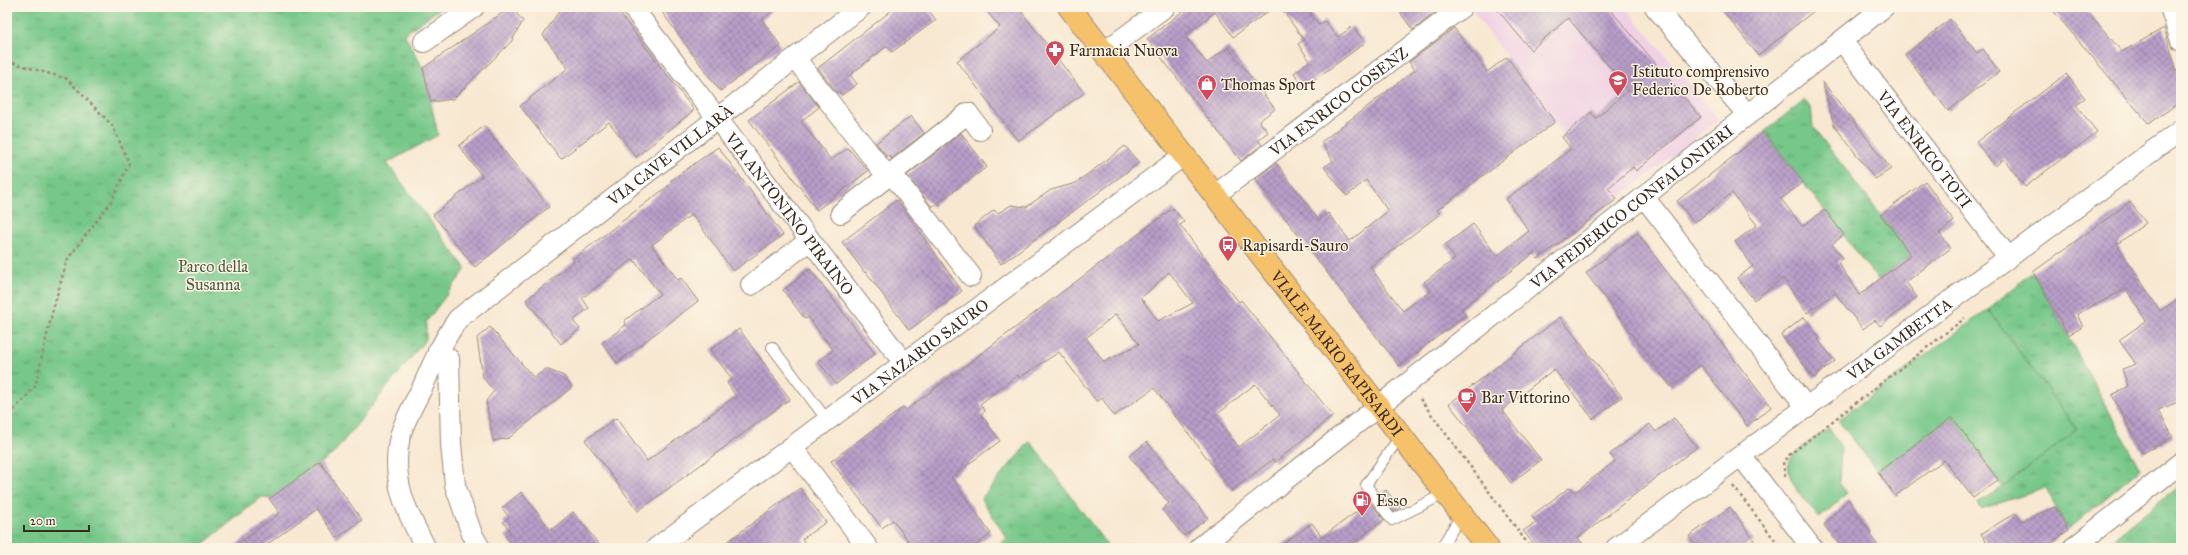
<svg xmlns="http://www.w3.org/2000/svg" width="2188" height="555" viewBox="0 0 2188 555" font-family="'IM FELL Great Primer',serif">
	<defs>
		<pattern id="grass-tufts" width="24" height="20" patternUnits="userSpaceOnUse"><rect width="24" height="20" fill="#76c789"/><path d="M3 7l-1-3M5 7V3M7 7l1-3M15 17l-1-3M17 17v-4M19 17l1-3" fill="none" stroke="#62a26f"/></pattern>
		<pattern id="building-cross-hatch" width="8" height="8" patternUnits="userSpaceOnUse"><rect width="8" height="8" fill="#b89ec9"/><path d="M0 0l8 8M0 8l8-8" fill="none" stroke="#9781a3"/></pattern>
	</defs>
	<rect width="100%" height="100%" fill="#fcf5e5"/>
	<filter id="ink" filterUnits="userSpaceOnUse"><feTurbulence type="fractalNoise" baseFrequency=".025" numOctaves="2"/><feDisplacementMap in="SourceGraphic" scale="8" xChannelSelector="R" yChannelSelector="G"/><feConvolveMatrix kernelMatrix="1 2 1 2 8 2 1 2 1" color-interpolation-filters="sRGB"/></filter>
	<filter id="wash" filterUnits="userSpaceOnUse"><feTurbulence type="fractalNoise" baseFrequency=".012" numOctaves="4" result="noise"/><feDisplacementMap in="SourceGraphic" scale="16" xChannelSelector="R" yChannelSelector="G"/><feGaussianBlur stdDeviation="0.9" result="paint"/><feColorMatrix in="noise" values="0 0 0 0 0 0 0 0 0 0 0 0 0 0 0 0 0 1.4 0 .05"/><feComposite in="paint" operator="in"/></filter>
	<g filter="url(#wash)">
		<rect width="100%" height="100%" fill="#f8e8d2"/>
		<polygon fill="#f0d0e5" points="1476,7 1625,7 1719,120 1617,199 1567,139 1472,10"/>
		<g fill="url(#grass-tufts)" stroke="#587854">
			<polygon points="7,7 442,7 404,34 423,68 438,135 387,163 466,269 426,322 426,339 333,454 269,499 262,497 198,548 7,548"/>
			<polygon points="1804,100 1811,107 1813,127 1911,255 1878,280 1764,132"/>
			<polygon points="2033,272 2140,469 2068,530 2046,488 1981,509 1978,502 2003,487 2077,430 1988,309"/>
			<polygon points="1030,441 1109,548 996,548 1007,538 981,499"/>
			<polygon points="2181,484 2181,548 2117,548 2112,540"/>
		</g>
		<g fill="#76c789" stroke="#587854">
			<polygon points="1988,309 2077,430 2003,487 1952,417 1878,472 1838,420"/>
			<path d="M1829 428 1841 447 1839 482 1847 494 1819 518C1809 505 1778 474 1792 457 1802 446 1817 437 1829 428Z"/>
		</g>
		<g id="blocks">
			<g fill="url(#building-cross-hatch)" fill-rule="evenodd">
				<polygon points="511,7 523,21 511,42 453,99 431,102 423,68"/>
				<polygon points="562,7 615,7 694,110 636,157 609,122 561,159 520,106 568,68 543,35"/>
				<polygon points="658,7 778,7 762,20 781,46 720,91"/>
				<polygon points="896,7 926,7 936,20 892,52 887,46 850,75 857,84 842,95 839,92 837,93 818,68"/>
				<polygon points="983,7 1018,7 1084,93 1018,141 957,61 1000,27"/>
				<polygon points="1188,7 1274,7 1233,37 1215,12 1185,36 1207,63 1228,47 1275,109 1259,121 1268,132 1258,140 1262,145 1241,161 1147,39"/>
				<polygon points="1280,7 1306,7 1319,25 1325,21 1338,37 1353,26 1365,43 1304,87 1294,73 1310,61 1298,44 1304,40"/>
				<polygon points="1396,7 1438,7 1440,9 1413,30"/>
				<polygon points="1495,7 1608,7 1701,117 1636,171 1633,167 1608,188 1617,199 1538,259 1534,253 1461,309 1466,315 1399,366 1255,179 1276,163 1319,220 1328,213 1350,241 1388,211 1366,180 1347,196 1324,167 1333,161 1321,142 1415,70 1409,62 1454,28 1487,72 1507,57 1555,122 1437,210 1440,214 1370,267 1403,311 1431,291 1424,282 1455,259 1445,245 1473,224 1497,256 1529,231 1506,199 1571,149 1562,137 1591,112 1596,118 1629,90 1568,18 1531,50"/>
				<polygon points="1720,7 1819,7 1758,55"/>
				<polygon points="2050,7 2084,7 2122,52 2164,28 2181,85 2181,101 2149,124"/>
				<polygon points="1950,19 1977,53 1983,49 1999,72 1948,111 1905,55"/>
				<polygon points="2066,74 2085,98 2076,105 2097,132 2025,187 2004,159 1995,166 1976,142"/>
				<polygon points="1822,81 1891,169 1875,179 1834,125"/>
				<polygon points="799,82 819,107 801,121 831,160 848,148 868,171 817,210 749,120"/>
				<polygon points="911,116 924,133 892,159 889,155 887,157 876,143"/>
				<polygon points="484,126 549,207 475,267 433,215 482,176 459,146"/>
				<polygon points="1764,132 1803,182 1781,199 1802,226 1825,210 1844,235 1832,244 1843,258 1838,262 1859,295 1911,255 1881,215 1925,181 1954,221 1939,233 1951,248 1906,282 1917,297 1880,326 1875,320 1863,329 1835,293 1807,313 1783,278 1754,300 1737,278 1753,266 1735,242 1757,225 1732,193 1694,223 1677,201"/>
				<polygon points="961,133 987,167 932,207 907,175"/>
				<polygon points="1125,146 1139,163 1001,264 974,226 994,210 998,213 1011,205 1026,207 1051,190 1076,183"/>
				<polygon points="718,147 783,235 733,271 692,214 652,245 678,280 681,278 698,301 617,363 602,343 626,325 624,321 660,294 633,259 582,298 589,308 573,321 580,329 561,344 526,300 574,261 573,259 672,183 670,181"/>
				<polygon points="897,200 962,291 909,330 866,272 865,273 842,242"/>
				<polygon points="2130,202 2146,223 2117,244 2160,311 2181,297 2181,401 2158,410 2173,437 2143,453 2112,395 2128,386 2122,369 2136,364 2119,340 2146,321 2126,289 2077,314 2083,327 2068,335 2033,272"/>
				<path d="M1173 208 1184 222 1180 225 1218 276 1239 302 1241 300 1333 416 1275 462 1273 459 1232 491 1154 388 1114 416 1102 398 1097 402 1059 352 1019 378 1018 375 980 404 985 411 981 414 1000 441 951 477 991 534 972 548H913L893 520 882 528 831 461 904 407 906 410 953 375ZM1169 272 1193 303 1158 321 1141 298ZM1116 314 1139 344 1104 362 1086 338ZM1255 384 1280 415 1239 447 1215 416Z"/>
				<polygon points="1637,233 1771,407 1747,426 1701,365 1671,387 1586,273"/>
				<polygon points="810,269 875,354 836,384 818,361 833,350 808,317 805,319 783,290"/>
				<polygon points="1560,317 1622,397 1593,419 1554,369 1502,410 1541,460 1511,483 1449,404"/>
				<polygon points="1804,317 1820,338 1818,340 1835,361 1814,378 1781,335"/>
				<polygon points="490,327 534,378 546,369 564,376 572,387 509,438 493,441 486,401 494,391 483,378 477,338"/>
				<polygon points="739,329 790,399 638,511 585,440 616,418 647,461 736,396 727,383 732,379 710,350"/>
				<polygon points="1952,417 1998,480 1973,498 1944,460 1895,496 1878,472"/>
				<polygon points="1674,418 1697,447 1578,538 1586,548 1537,548 1523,531 1536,522 1531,516 1570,487 1575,492 1615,461 1610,454 1650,424 1656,432"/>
				<polygon points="1147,442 1208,518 1184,536 1162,510 1169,503 1129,456"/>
				<polygon points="320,462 362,520 337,538 316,509 262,548 232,548 280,513 269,499"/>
				<polygon points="800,488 826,522 802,539 809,548 719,548"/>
				<polygon points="1386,490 1400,508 1399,509 1394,512 1381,494"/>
				<polygon points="521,492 551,530 573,512 602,548 515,548 505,536 511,532 503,522 509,517 502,508"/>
				<polygon points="1848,499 1871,533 1869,534 1880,548 1842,548 1824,525"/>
				<polygon points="1370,502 1384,520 1346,548 1277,548 1312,523 1322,537"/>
				<polygon points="1730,507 1754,540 1742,548 1698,548 1689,536"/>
				<polygon points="2055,507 2068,530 2046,548 1991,548 1981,534 2015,513 2022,521"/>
			</g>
		</g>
	</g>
	<g filter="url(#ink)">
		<use href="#blocks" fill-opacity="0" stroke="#9a8978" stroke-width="1"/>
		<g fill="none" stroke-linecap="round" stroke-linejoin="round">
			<g stroke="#9a8978" stroke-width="12">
				<g id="service">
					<polyline points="772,347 827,420"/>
					<polyline points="1401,435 1366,485 1392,520 1446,493"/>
					<polyline points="1441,548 1462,514"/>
				</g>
			</g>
			<g stroke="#9a8978" stroke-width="22">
				<g id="minor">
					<path id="s1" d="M632 7 904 363"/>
					<polyline points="1655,7 1748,115"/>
					<polyline points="2170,7 2181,41"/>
					<path id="s2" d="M1842 41 2008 257"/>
					<polyline points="424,42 474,7"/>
					<polyline points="1104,52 1165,7"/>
					<polyline points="795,58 887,176"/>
					<polyline points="891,173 971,276"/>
					<path id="s3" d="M1215 195 1462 7"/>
					<polyline points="1644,197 1807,408"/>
					<polyline points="841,213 968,113 980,130"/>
					<polyline points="751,285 810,240"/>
					<polyline points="438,351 449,359 451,444 455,485 472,534 480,548"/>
					<polyline points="792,447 868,548"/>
					<polyline points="1741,456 1812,548"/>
					<path id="s4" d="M426 548C406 512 390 478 400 436 405 419 415 402 423 386 433 363 443 340 458 319L861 7"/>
					<path id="s5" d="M656 548 1184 155"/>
					<path id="s6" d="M1199 548 1884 7"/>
					<path id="s7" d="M1616 548 2181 130"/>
					<polyline points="2073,548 2181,463"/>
				</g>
			</g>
			<g stroke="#9a8978" stroke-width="24">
				<g id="primary">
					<path id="s8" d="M1069 7 1488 548"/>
				</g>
			</g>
			<g stroke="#9a8978" stroke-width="2.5" stroke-dasharray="3 3" stroke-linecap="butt">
				<polyline points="7,61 67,79 112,125 129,163 113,199 67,260 52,313 35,387 7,417"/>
				<polyline points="1420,399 1531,548"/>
				<polyline points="1785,477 1783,462 1789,455 1965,318"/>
				<polyline points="1733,486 1781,548"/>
			</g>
			<use href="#service" stroke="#fff" stroke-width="10"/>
			<use href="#minor" stroke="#fff" stroke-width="20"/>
			<use href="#primary" stroke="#f5c16b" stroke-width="22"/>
		</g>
	</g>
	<defs>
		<g id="pharmacy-pin" transform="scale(1)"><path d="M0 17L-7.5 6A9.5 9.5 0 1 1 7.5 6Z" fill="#d1495b" stroke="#fcf5e5"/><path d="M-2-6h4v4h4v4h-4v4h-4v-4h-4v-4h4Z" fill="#fff"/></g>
		<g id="school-pin" transform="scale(1)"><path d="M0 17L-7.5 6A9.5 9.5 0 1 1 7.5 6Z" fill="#d1495b" stroke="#fcf5e5"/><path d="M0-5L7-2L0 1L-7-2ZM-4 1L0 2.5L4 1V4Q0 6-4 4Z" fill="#fff"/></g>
		<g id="shop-pin" transform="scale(1)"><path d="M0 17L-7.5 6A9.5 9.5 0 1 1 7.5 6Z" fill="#d1495b" stroke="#fcf5e5"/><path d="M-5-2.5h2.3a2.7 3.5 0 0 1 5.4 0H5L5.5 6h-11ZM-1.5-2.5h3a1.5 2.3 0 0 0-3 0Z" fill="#fff"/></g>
		<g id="bus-pin" transform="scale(1)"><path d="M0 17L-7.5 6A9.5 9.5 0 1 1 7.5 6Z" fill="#d1495b" stroke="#fcf5e5"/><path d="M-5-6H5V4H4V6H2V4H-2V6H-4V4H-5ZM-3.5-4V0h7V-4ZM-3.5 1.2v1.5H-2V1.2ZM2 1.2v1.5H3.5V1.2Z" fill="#fff"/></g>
		<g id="cafe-pin" transform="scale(1)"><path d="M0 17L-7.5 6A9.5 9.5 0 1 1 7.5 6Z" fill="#d1495b" stroke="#fcf5e5"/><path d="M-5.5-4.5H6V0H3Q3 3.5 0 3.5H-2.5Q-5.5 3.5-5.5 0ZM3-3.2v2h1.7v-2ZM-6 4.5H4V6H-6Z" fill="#fff"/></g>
		<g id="fuel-pin" transform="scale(1)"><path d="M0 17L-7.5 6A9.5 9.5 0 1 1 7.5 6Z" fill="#d1495b" stroke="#fcf5e5"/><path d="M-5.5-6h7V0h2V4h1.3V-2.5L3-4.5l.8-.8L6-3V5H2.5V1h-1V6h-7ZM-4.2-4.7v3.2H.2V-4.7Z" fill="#fff"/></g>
	</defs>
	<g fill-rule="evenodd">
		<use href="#pharmacy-pin" x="1055" y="50"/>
		<use href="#school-pin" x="1618" y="80"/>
		<use href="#shop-pin" x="1207" y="84"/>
		<use href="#bus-pin" x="1228" y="245"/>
		<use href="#cafe-pin" x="1467" y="397"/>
		<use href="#fuel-pin" x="1362" y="500"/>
	</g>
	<g text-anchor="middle" stroke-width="3" stroke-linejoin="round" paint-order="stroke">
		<g font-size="16" fill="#3b2a1e" stroke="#fcf5e5" text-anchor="start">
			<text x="1069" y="56">Farmacia Nuova</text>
			<text x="1632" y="77">Istituto comprensivo<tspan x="1632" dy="18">Federico De Roberto</tspan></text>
			<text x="1221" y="90">Thomas Sport</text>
			<text x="1242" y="251">Rapisardi-Sauro</text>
			<text x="1481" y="403">Bar Vittorino</text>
			<text x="1376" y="506">Esso</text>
		</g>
		<g font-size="16" fill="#3b2a1e" stroke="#fcf5e5">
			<text dy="6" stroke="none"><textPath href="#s3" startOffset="155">VIA ENRICO COSENZ</textPath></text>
			<text dy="6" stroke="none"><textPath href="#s2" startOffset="136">VIA ENRICO TOTI</textPath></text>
			<text dy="6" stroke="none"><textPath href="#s4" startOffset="517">VIA CAVE VILLARÀ</textPath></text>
			<text dy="6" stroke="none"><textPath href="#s6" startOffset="551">VIA FEDERICO CONFALONIERI</textPath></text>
			<text dy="6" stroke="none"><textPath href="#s1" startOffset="260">VIA ANTONINO PIRAINO</textPath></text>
			<text dy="6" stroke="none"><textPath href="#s7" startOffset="352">VIA GAMBETTA</textPath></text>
			<text dy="6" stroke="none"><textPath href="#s5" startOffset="329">VIA NAZARIO SAURO</textPath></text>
			<text dy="6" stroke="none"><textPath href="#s8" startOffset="438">VIALE MARIO RAPISARDI</textPath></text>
		</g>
		<g font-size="16" fill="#4d593e" stroke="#fcf5e5">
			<text x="213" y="272">Parco della<tspan x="213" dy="18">Susanna</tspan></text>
		</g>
	</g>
	<rect width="2188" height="555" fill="none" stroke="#fcf5e5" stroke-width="24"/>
	<path d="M24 525v6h65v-6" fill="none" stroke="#3b2a1e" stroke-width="2"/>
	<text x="30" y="525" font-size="12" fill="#3b2a1e" stroke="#fcf5e5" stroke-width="3" paint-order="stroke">20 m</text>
</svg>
